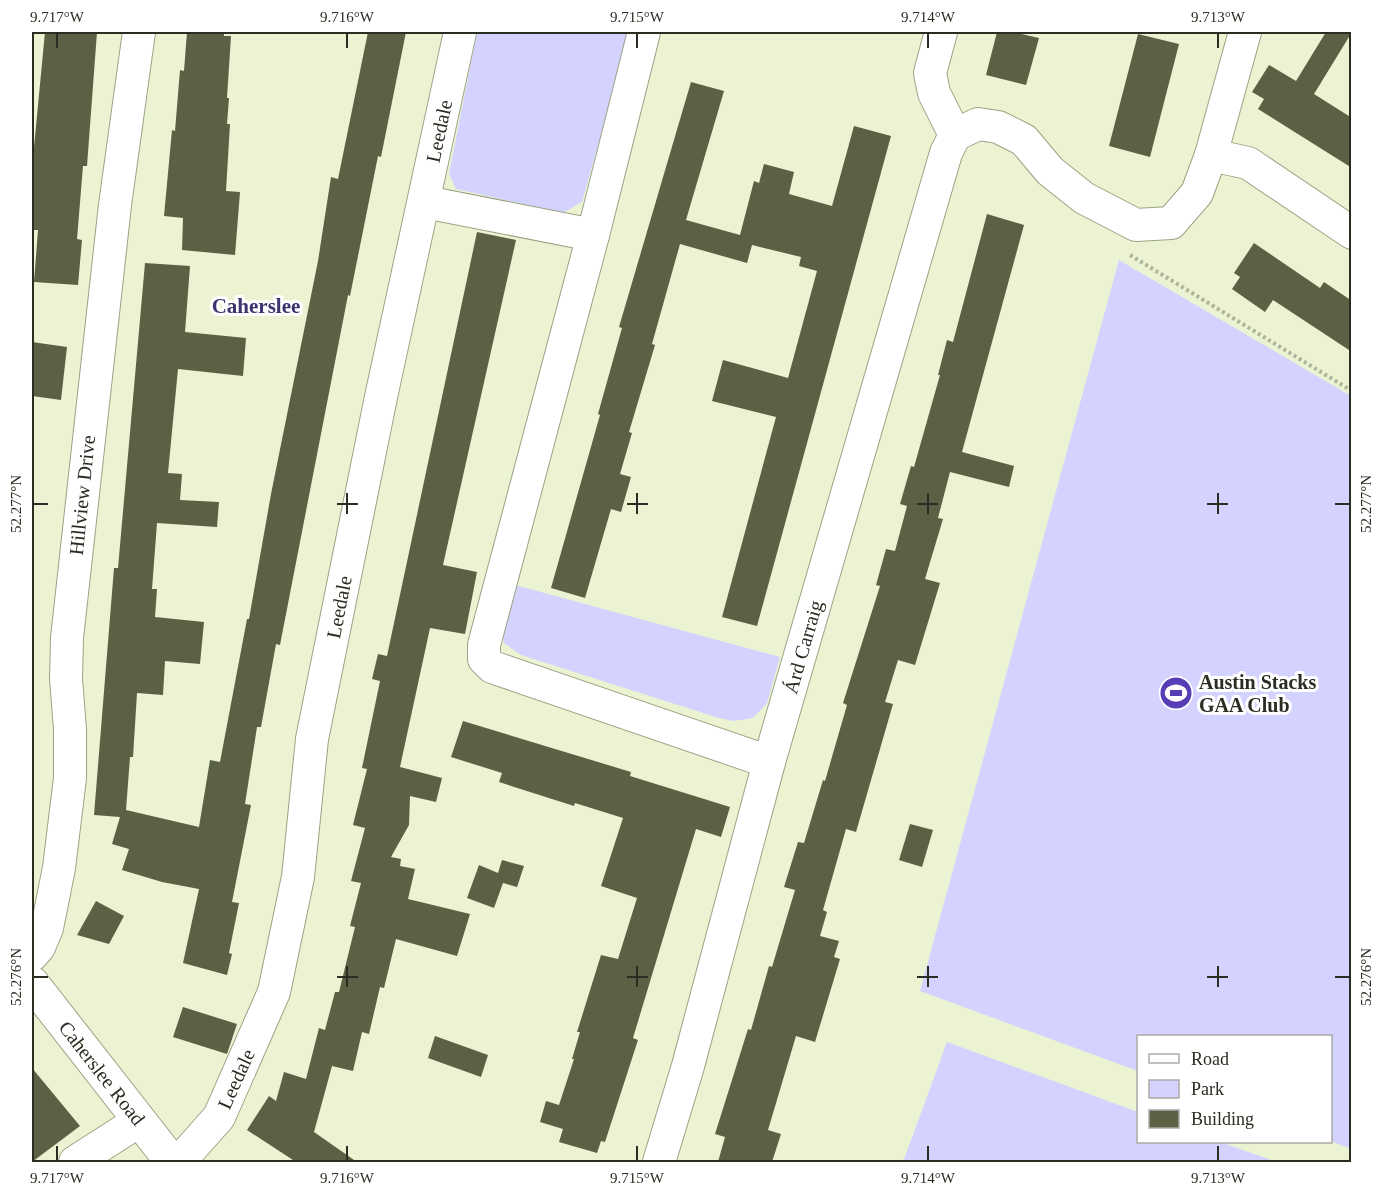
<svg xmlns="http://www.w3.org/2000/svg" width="1383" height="1194" viewBox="0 0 1383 1194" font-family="'Times New Roman',serif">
	<rect width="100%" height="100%" fill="#ebf3d3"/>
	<g fill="#d4d2ff">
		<polygon points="477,32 630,32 582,202 563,213 456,189 449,174"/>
		<polygon points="1119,260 1351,396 1351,1149 1331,1141 1330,1036 1138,1036 1138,1071 920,991"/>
		<polygon points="515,585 780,657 767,703 753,718 733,721 719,718 521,655 504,643 502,631"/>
		<polygon points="947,1042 1138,1112 1138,1142 1220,1142 1277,1162 903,1162"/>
	</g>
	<g fill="#5b6145">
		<polygon points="45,32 97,32 87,166 83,166 77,239 82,240 78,285 34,282 38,230 32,230 32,168"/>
		<polygon points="187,32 224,32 224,36 231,36 227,98 229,98 227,124 230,124 226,191 240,192 235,255 182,250 183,218 164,216 172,130 175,131 180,70 184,71"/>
		<polygon points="368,32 406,32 381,157 378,156 350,296 348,295 280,645 276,644 261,727 257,727 245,804 251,805 232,902 239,903 229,953 232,954 227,975 183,963 199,889 162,882 122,870 129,849 112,844 120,817 94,815 114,568 118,568 145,263 190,266 185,332 246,338 243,376 178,369 168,473 182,474 180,500 219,502 217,527 157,523 152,589 157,589 155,617 204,622 200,664 165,661 163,695 137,693 133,757 130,757 126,810 199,827 210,760 220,762 247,619 249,619 271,494 318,261 331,177 338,179"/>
		<polygon points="997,32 1013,32 1039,38 1026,85 986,75"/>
		<polygon points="1326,32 1352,32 1314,94 1352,118 1352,168 1258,109 1264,99 1252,92 1269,65 1296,81"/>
		<polygon points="1138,34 1179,44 1150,157 1109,146"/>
		<polygon points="691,82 724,91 686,220 740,235 754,181 759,183 764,164 794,172 789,194 832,206 854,126 891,136 757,626 722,617 776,417 712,401 723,360 788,378 817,271 799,266 801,257 752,245 747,263 680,244 652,344 655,345 629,432 632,433 620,474 631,477 621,512 611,509 585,598 551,588 600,415 598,414 622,328 619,327"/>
		<polygon points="987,214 1024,225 962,452 1014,466 1009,487 950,472 938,518 943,519 925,579 940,583 915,665 898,660 885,702 893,704 856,832 846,829 823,910 827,912 820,936 839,941 834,957 840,959 815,1042 796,1036 768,1130 781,1134 772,1162 718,1162 725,1137 715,1134 748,1029 751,1030 769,966 772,967 795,890 784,887 798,842 804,843 823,780 825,781 847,705 843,703 880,586 876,585 886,549 895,551 907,506 900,504 911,466 914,467 940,375 938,375 947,340 953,342"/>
		<polygon points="477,232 516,240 443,565 477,572 465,634 430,628 400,767 442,778 436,802 410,796 409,825 391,857 401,859 400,866 415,869 408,899 470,914 457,956 396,939 384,988 380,987 369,1034 362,1032 353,1071 332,1066 314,1132 357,1162 296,1162 247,1130 269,1096 276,1101 284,1072 306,1079 319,1028 325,1030 335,992 339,992 355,927 350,926 361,883 351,881 365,828 353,825 367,769 362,768 380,681 372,679 378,654 387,656"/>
		<polygon points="1254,243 1320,288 1324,282 1352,301 1352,352 1273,300 1265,312 1232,289 1240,277 1234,273"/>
		<polygon points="32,342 67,347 61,400 32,396"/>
		<polygon points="463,721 631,772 630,776 730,807 721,837 696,829 633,1038 638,1040 605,1142 601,1141 597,1153 559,1142 563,1129 540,1122 546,1101 559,1105 574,1059 572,1059 580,1032 577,1032 601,955 618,959 637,898 601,886 623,818 575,803 574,806 499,782 502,773 451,757"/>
		<polygon points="910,824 933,830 922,867 899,860"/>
		<polygon points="502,860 524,866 517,887 503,883 494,908 467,898 479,865 498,873"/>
		<polygon points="96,901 124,916 109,944 77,935"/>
		<polygon points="183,1007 237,1024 227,1054 173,1037"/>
		<polygon points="435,1036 488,1055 481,1077 428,1058"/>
		<polygon points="32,1068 80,1126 32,1162"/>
	</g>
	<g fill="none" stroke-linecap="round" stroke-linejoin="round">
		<g stroke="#9ba384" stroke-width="34">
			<g id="street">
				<polyline points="941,32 930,73 934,93 955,135"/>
				<polyline points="955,135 978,124 998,127 1024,140 1050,171 1084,198 1136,225 1171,223 1197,193 1211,155 1245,32"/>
				<polyline points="1211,155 1248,163 1352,233"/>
				<polyline points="425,202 593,235 644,32"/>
				<polyline points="593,235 484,645 484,659 492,667 769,762"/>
				<polyline points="32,955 39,947 47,928 59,868 70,778 70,729 66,679 67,638 115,205 139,32"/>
				<polyline points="75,1162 139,1121"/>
				<polyline points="179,1162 219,1117 274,992 298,877 312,739 381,397 460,32"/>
				<polyline points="659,1162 688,1066 769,762 946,153 955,135"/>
			</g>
		</g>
		<g stroke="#9ba384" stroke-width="35">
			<polyline id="secondary" points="32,983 172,1162"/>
		</g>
		<polyline stroke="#afb59c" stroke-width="4" stroke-dasharray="3 3" stroke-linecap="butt" points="1130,255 1352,391"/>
		<use href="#street" stroke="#fff" stroke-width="32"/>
		<use href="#secondary" stroke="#fff" stroke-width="33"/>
	</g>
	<path fill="none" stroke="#2a2d21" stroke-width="2" d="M57 33V48M347 33V48M637 33V48M928 33V48M1218 33V48M347 493V514M637 493V514M928 493V514M1218 493V514M33 504H48M337 504H358M627 504H648M917 504H938M1207 504H1228M1335 504H1350M347 966V987M637 966V987M928 966V987M1218 966V987M33 977H48M337 977H358M627 977H648M917 977H938M1207 977H1228M1335 977H1350M57 1146V1161M347 1146V1161M637 1146V1161M928 1146V1161M1218 1146V1161"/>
	<defs>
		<g id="stadium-disc" transform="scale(1.725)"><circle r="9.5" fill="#583eb6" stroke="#fff"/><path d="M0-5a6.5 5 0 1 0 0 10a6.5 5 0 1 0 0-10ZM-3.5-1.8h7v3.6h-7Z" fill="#fff"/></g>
	</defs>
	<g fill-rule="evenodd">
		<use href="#stadium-disc" x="1176" y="693"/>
	</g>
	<g text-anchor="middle" stroke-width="6" stroke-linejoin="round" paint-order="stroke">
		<g font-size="20" fill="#2a2d21" stroke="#fff">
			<text transform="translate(439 131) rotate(-78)" y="7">Leedale</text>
			<text transform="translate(82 495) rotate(-84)" y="7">Hillview Drive</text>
			<text transform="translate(339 607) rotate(-79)" y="7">Leedale</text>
			<text transform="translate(803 647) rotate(-74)" y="7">Árd Carraig</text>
			<text transform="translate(102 1073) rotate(52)" y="7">Caherslee Road</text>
			<text transform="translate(236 1079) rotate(-66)" y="7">Leedale</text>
		</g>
		<g font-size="20" font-weight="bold" fill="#2a2d21" stroke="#fff" text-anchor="start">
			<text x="1199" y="689">Austin Stacks<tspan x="1199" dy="23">GAA Club</tspan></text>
		</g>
		<g font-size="21" font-weight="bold" fill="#3c336f" stroke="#fff">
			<text x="256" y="313">Caherslee</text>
		</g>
	</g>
	<rect width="1383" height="1194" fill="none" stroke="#ffffff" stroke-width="66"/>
	<rect x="1137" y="1035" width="195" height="108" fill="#ffffff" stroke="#aaaba6" stroke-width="1.5"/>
	<rect x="1149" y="1054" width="30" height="9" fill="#ffffff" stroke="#aaaba6" stroke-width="1.5"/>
	<text x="1191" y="1065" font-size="18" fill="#2a2d21">Road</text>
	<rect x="1149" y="1080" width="30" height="18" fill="#d4d2ff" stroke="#aaaba6" stroke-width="1.5"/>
	<text x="1191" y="1095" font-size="18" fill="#2a2d21">Park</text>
	<rect x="1149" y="1110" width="30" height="18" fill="#5b6145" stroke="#aaaba6" stroke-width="1.5"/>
	<text x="1191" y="1125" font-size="18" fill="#2a2d21">Building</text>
	<rect x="33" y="33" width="1317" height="1128" fill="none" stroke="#2a2d21" stroke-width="2"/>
	<g font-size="15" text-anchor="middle" fill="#2a2d21">
		<text x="57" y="22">9.717°W</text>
		<text x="347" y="22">9.716°W</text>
		<text x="637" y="22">9.715°W</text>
		<text x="928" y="22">9.714°W</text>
		<text x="1218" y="22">9.713°W</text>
		<text transform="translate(16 504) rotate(-90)" y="5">52.277°N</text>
		<text transform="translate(1366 504) rotate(-90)" y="5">52.277°N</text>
		<text transform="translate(16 977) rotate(-90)" y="5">52.276°N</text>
		<text transform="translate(1366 977) rotate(-90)" y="5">52.276°N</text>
		<text x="57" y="1183">9.717°W</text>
		<text x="347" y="1183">9.716°W</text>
		<text x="637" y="1183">9.715°W</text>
		<text x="928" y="1183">9.714°W</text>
		<text x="1218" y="1183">9.713°W</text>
	</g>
</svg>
